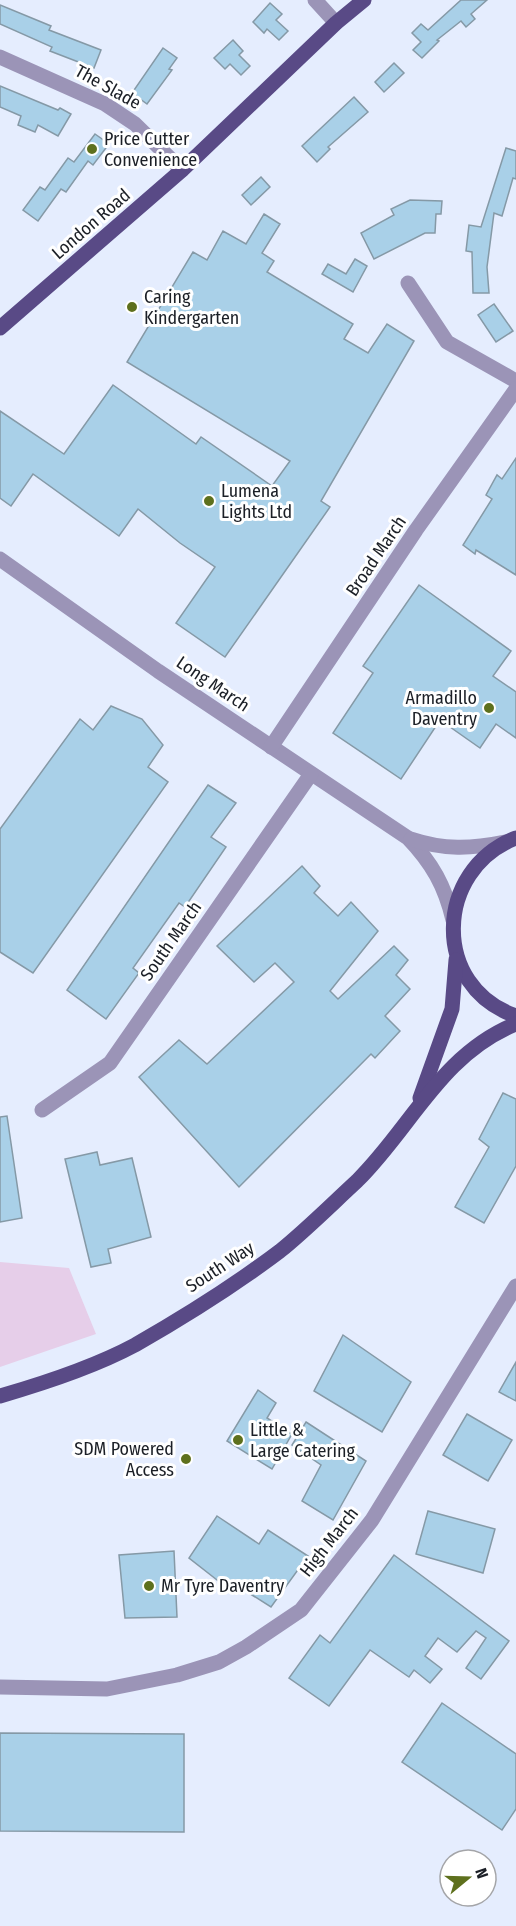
<svg xmlns="http://www.w3.org/2000/svg" width="516" height="1926" viewBox="0 0 516 1926" font-family="'Fira Sans Condensed',sans-serif">
	<rect width="100%" height="100%" fill="#e5edfe"/>
	<polygon fill="#e6cee9" points="0,1262 69,1268 96,1334 0,1367"/>
	<g fill="#a9d0e8" stroke="#8599a6" stroke-width="1.5">
		<polygon points="461,0 487,0 471,14 475,19 466,27 461,21 437,40 439,41 422,58 413,50 421,42 412,33 421,24 428,30"/>
		<polygon points="270,3 282,14 276,20 288,31 279,40 267,29 264,33 253,22"/>
		<polygon points="0,5 51,26 49,30 101,50 94,68 50,51 52,47 0,24"/>
		<polygon points="233,40 243,51 239,55 250,66 241,75 230,64 225,69 214,58"/>
		<polygon points="163,48 177,58 169,69 172,70 147,104 132,93"/>
		<polygon points="394,63 404,73 384,92 375,82"/>
		<polygon points="0,86 58,110 60,108 71,114 58,136 38,125 35,132 18,125 21,116 0,107"/>
		<polygon points="354,97 368,112 328,147 330,149 317,162 302,146"/>
		<polygon points="95,134 109,144 93,165 88,161 66,192 61,189 38,221 23,210 40,187 45,190 68,158 74,162"/>
		<polygon points="506,148 516,151 516,179 513,178 502,216 494,213 487,267 489,293 473,293 472,252 466,251 469,225 481,227"/>
		<polygon points="261,177 270,187 251,205 242,195"/>
		<polygon points="410,200 442,201 441,214 436,214 435,233 425,233 374,259 361,233 394,215 391,209"/>
		<polygon points="264,214 280,224 262,253 274,261 267,272 353,324 344,339 368,353 387,324 414,341 321,501 330,507 225,657 176,623 215,567 180,543 138,509 119,536 33,474 11,506 0,498 0,411 64,454 113,385 196,444 201,437 272,486 290,461 127,362 193,252 207,260 223,231 246,244"/>
		<polygon points="355,259 367,266 353,292 322,274 328,264 346,274"/>
		<polygon points="494,304 513,331 496,342 478,315"/>
		<polygon points="516,458 516,575 476,550 475,554 463,545 492,499 486,495 497,475 502,479"/>
		<polygon points="419,585 511,651 493,676 516,692 516,738 496,724 480,748 440,720 401,779 333,733 373,673 363,666"/>
		<polygon points="111,706 142,719 163,745 148,767 168,782 33,973 0,952 0,829 80,719 93,730"/>
		<polygon points="208,785 236,803 211,837 226,847 185,907 179,903 133,968 139,973 106,1019 67,990"/>
		<polygon points="302,866 320,886 314,893 338,916 351,902 378,931 330,991 338,999 394,946 408,960 396,975 410,989 385,1016 400,1031 375,1058 371,1054 239,1187 139,1077 179,1040 207,1064 294,982 275,963 254,982 217,946"/>
		<polygon points="503,1093 516,1099 516,1166 484,1223 455,1207 489,1147 479,1139"/>
		<polygon points="7,1116 22,1218 0,1222 0,1117"/>
		<polygon points="97,1152 100,1165 132,1158 151,1237 108,1249 111,1263 91,1267 65,1159"/>
		<polygon points="343,1335 411,1382 382,1432 314,1391"/>
		<polygon points="516,1362 516,1401 499,1392"/>
		<polygon points="258,1390 276,1403 267,1418 292,1434 272,1469 227,1441"/>
		<polygon points="467,1414 512,1440 488,1481 443,1455"/>
		<polygon points="306,1422 366,1461 333,1520 302,1501 321,1465 292,1445"/>
		<polygon points="428,1511 495,1529 483,1573 416,1554"/>
		<polygon points="217,1516 259,1544 268,1530 308,1556 271,1607 230,1581 226,1587 189,1558"/>
		<polygon points="174,1551 177,1617 125,1618 119,1555"/>
		<polygon points="394,1555 509,1641 481,1679 466,1668 486,1638 476,1631 457,1652 438,1638 425,1656 442,1669 430,1683 414,1670 409,1677 370,1650 329,1706 289,1678 320,1635 330,1643"/>
		<polygon points="442,1703 516,1754 516,1809 502,1830 402,1762"/>
		<polygon points="0,1733 184,1734 184,1832 0,1831"/>
	</g>
	<g fill="none" stroke-linecap="round" stroke-linejoin="round">
		<g stroke="#9b94b7" stroke-width="15">
			<polyline points="315,0 336,23"/>
			<polyline points="0,57 105,104 135,124 182,170"/>
			<polyline points="408,283 447,342 516,381"/>
			<path d="M0 559 158 671 408 838C432 863 445 886 453 920"/>
			<polyline points="271,747 416,530 516,389"/>
			<path d="M411 839C444 850 471 849 505 842"/>
			<polyline points="42,1110 110,1063 311,774"/>
			<polyline points="0,1687 107,1689 177,1675 219,1662 246,1647 301,1610 372,1520 516,1286"/>
		</g>
		<g stroke="#594a86" stroke-width="15">
			<polyline points="0,328 182,170 336,23 364,0"/>
			<path d="M516 838C434 870 431 987 516 1016"/>
			<polyline points="420,1098 452,1009 456,960"/>
			<path d="M0 1396C45 1383 94 1367 135 1345 184 1317 235 1285 280 1251 306 1230 332 1204 357 1181 411 1128 441 1054 516 1024"/>
		</g>
	</g>
	<g fill="#5e701d" stroke="#fff" stroke-width="2">
		<circle cx="92" cy="149" r="6"/>
		<circle cx="132" cy="307" r="6"/>
		<circle cx="209" cy="501" r="6"/>
		<circle cx="489" cy="708" r="6"/>
		<circle cx="238" cy="1440" r="6"/>
		<circle cx="186" cy="1459" r="6"/>
		<circle cx="149" cy="1586" r="6"/>
	</g>
	<g text-anchor="middle" stroke-width="6" stroke-linejoin="round" paint-order="stroke">
		<g font-size="18" fill="#1b1f26" stroke="#fff">
			<text transform="translate(108 87) rotate(29)" y="6">The Slade</text>
			<text transform="translate(91 224) rotate(-41)" y="6">London Road</text>
			<text transform="translate(376 556) rotate(-56)" y="6">Broad March</text>
			<text transform="translate(213 684) rotate(34)" y="6">Long March</text>
			<text transform="translate(171 941) rotate(-55)" y="6">South March</text>
			<text transform="translate(220 1267) rotate(-33)" y="6">South Way</text>
			<text transform="translate(329 1542) rotate(-52)" y="6">High March</text>
		</g>
		<g font-size="18" fill="#1b1f26" stroke="#fff" text-anchor="start">
			<text x="104" y="145">Price Cutter<tspan x="104" dy="21">Convenience</tspan></text>
			<text x="144" y="303">Caring<tspan x="144" dy="21">Kindergarten</tspan></text>
			<text x="221" y="497">Lumena<tspan x="221" dy="21">Lights Ltd</tspan></text>
			<text x="477" y="704" text-anchor="end">Armadillo<tspan x="477" dy="21">Daventry</tspan></text>
			<text x="250" y="1436">Little &amp;<tspan x="250" dy="21">Large Catering</tspan></text>
			<text x="174" y="1455" text-anchor="end">SDM Powered<tspan x="174" dy="21">Access</tspan></text>
			<text x="161" y="1592">Mr Tyre Daventry</text>
		</g>
	</g>
	<g transform="translate(468 1878) rotate(71)"><circle r="28" fill="#ffffff" stroke="#a4a5a8" stroke-width="1.5"/>
	<path d="M0-4.5L10 22L0 15L-10 22Z" fill="#5e701d"/>
	<text y="-9" font-size="16" font-weight="bold" text-anchor="middle" fill="#1b1f26">N</text>
	</g>
</svg>
